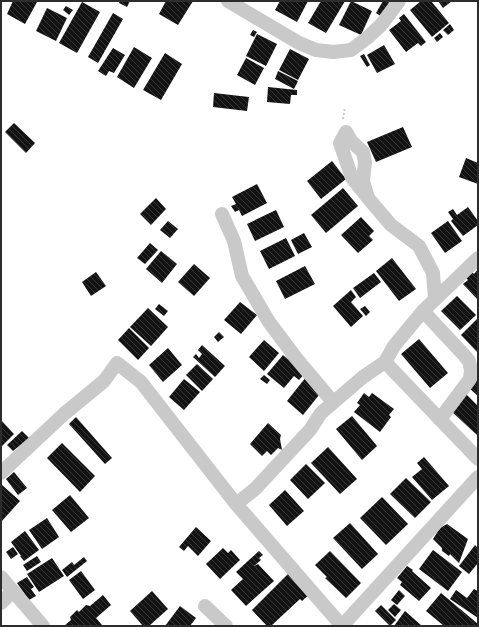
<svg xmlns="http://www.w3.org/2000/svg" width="479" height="627" viewBox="0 0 479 627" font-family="Montserrat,sans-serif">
	<defs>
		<pattern id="building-back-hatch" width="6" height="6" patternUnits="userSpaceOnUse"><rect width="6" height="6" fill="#131313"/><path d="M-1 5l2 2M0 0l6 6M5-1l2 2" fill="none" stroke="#363636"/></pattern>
	</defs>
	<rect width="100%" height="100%" fill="#fff"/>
	<g fill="url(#building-back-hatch)">
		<polygon points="13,1 37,2 25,24 7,14"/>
		<polygon points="120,1 130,1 127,7 119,3"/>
		<polygon points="166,1 193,1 178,25 159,14"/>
		<polygon points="280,1 308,1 297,22 275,10"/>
		<polygon points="321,1 345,1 326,33 308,23"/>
		<polygon points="351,1 372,11 361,35 339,25"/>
		<polygon points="383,1 386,1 390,3 382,17 376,13"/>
		<polygon points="421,1 431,1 449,23 432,37 410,10"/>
		<polygon points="438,1 452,1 443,8"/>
		<polygon points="82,2 100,12 77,53 59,43"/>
		<polygon points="66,6 73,10 69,15 63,10"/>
		<polygon points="47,8 67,18 56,41 36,31"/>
		<polygon points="113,13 123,19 98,63 88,57"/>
		<polygon points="404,14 426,42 421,46 418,43 406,52 389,30 401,21 399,18"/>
		<polygon points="450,24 454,30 448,35 443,30"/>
		<polygon points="253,30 257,32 254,37 250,35"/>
		<polygon points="440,33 443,37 437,42 434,38"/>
		<polygon points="257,34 277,44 266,66 246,56"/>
		<polygon points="384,45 395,64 377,73 367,55"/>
		<polygon points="134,47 152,58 134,88 117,77"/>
		<polygon points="113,48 125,55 114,73 109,71 106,76 98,71"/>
		<polygon points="290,49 309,59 298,80 279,70"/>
		<polygon points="165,53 182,64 161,100 143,90"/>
		<polygon points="364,54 370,65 367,67 360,56"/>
		<polygon points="246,58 264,68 255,85 237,75"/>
		<polygon points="278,71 298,81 294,89 275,79"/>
		<polygon points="268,87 297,90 297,95 291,95 290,104 267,102"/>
		<polygon points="214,93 249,97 247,111 213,107"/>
		<polygon points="14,123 35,143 26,153 5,132"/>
		<polygon points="403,127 412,147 376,162 367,142"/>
		<polygon points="466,158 478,163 478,184 459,177"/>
		<polygon points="332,161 346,179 321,199 307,181"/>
		<polygon points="257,184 267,203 242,216 239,210 235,212 231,206 236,204 232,197"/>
		<polygon points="343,188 358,206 326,233 311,215"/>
		<polygon points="156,198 166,209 151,225 140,214"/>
		<polygon points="468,207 478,221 478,225 463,236 451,221 453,219 448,212 453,209 457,215"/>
		<polygon points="276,210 284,227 255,241 247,224"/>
		<polygon points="361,217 374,231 369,236 373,240 358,253 341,235"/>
		<polygon points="168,221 178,229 170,238 160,230"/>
		<polygon points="448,221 462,241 445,253 431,233"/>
		<polygon points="304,233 312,247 298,254 291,240"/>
		<polygon points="286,238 295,256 269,269 260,251"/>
		<polygon points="150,243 158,250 145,264 137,258"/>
		<polygon points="161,251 177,264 162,283 146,269"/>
		<polygon points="392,258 416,289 399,301 376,271"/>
		<polygon points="194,264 210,278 194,296 178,282"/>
		<polygon points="305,266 315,284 285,299 276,281"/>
		<polygon points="478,269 478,300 463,284 468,280 464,276 470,270 474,274"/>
		<polygon points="96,272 106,286 91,296 82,282"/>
		<polygon points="374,273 381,282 360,298 353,288"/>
		<polygon points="351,290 356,297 351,302 363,316 351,327 333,306"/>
		<polygon points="457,296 476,315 460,330 441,311"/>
		<polygon points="240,302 257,315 241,334 224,320"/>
		<polygon points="159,304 168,311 164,316 155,309"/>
		<polygon points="365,306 370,312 366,316 360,309"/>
		<polygon points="148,308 168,327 151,346 130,327"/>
		<polygon points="478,318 478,353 461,335"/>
		<polygon points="129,328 149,348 138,360 118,340"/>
		<polygon points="219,332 224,337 218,342 214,337"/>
		<polygon points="419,339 448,373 430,388 401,354"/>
		<polygon points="264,340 279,353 264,371 249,357"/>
		<polygon points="202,345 225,366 215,377 193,357 196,354 199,358 202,354 198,350"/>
		<polygon points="168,348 182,365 163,382 149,365"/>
		<polygon points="283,355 305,373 299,380 294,376 284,388 267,374"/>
		<polygon points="197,364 213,379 202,391 186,375"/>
		<polygon points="264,375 270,380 267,384 260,379"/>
		<polygon points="306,377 323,390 303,415 287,401"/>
		<polygon points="478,378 478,396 469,388"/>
		<polygon points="184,379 200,392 184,410 169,397"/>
		<polygon points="364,393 369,397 372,393 394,409 389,415 391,417 380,432 354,412 360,405 357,403"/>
		<polygon points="466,394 478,406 478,436 450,410"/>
		<polygon points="352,416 377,446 362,460 336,429"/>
		<polygon points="76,417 112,458 105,464 69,424"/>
		<polygon points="1,420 14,434 1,447"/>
		<polygon points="268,423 281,435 280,439 282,450 278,448 271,455 267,451 262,456 250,444"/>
		<polygon points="22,431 29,438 13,451 7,445"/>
		<polygon points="62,443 95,476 80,492 47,458"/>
		<polygon points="328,447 357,479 340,494 311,463"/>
		<polygon points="424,457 449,486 432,500 412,477 422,469 417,463"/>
		<polygon points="306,464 325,483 308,499 290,480"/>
		<polygon points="14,472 27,488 18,495 6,479"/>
		<polygon points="406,478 431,502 415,518 390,494"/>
		<polygon points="2,485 20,501 1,522 1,486"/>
		<polygon points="285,490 304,511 287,526 269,505"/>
		<polygon points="70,495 89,518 71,532 52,510"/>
		<polygon points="382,497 408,524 386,545 360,518"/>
		<polygon points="47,518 59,537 42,549 29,530"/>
		<polygon points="350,523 378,554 362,569 333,538"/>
		<polygon points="447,524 468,539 459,563 450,554 449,556 442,551 442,548 433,539 440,528"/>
		<polygon points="196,527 211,541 198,556 188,546 184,551 179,547"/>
		<polygon points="25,531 39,550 24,561 20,556 21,556 11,542"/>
		<polygon points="475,545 478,548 478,563 469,574 459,566"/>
		<polygon points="13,547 18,554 11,559 6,552"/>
		<polygon points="223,548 228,553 231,550 240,560 220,579 206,564"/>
		<polygon points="433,550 462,572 448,591 419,569"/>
		<polygon points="259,551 263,555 259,558 261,560 254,566 258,564 274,581 246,606 231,590 243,579 236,572 249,560 252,563 249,560"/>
		<polygon points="330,551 361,583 346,598 325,578 327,577 315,565"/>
		<polygon points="37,556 41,562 27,571 23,565"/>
		<polygon points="84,557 87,561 67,577 62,570 72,562 74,565"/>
		<polygon points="52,558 64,576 39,592 27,574"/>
		<polygon points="407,566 413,570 412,571 431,588 419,601 400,585 402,582 397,578"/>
		<polygon points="292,570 312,592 302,601 300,599 271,626 267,626 252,610"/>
		<polygon points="81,571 95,590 83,599 69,580"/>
		<polygon points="27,577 34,587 31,589 36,596 29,600 17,583"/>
		<polygon points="474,589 478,591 478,618 450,599 456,590 467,598"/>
		<polygon points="399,590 405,596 397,605 391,600"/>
		<polygon points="152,591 168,609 149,626 143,626 130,611"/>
		<polygon points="441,593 478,624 476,626 444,626 426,611"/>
		<polygon points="103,595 111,605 96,618 102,625 101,626 64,626 71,620 70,617 77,610 79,612 86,605 90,606"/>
		<polygon points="394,604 401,610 395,617 388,610"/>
		<polygon points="381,605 396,620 390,626 375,611"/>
		<polygon points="180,606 196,618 190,626 165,626"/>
		<polygon points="405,611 422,626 394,626"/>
	</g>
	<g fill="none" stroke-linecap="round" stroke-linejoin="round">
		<polyline stroke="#c9c9c9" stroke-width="2" stroke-dasharray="2 2" stroke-linecap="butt" points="343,119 345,107"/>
		<g stroke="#c9c9c9" stroke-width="14">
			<polyline points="228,1 299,43 316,50 333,52 351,50 367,38 381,25 399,1"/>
			<polyline points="368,198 352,178 340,143 346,132 351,141 363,152 365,162 363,181 368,198 391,225 419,246 433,273 435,299"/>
			<polyline points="222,214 234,241 242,276 269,322 296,358 333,402"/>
			<polyline points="423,311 464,355 469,361 471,370 470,379 440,419"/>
			<polyline points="385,362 478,459"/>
			<polyline points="1,473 64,414 104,381 117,363 141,382 236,504 342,626"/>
			<polyline points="236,504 255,489 310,430 321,413 363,377 385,362 394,346 423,311 478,258"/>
			<polyline points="1,577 43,626"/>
			<polyline points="1,603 13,591"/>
			<polyline points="205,606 226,626"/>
			<polyline points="342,626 478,477"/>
		</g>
	</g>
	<rect width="479" height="627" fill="none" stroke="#2c2c2c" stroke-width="4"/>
</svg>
